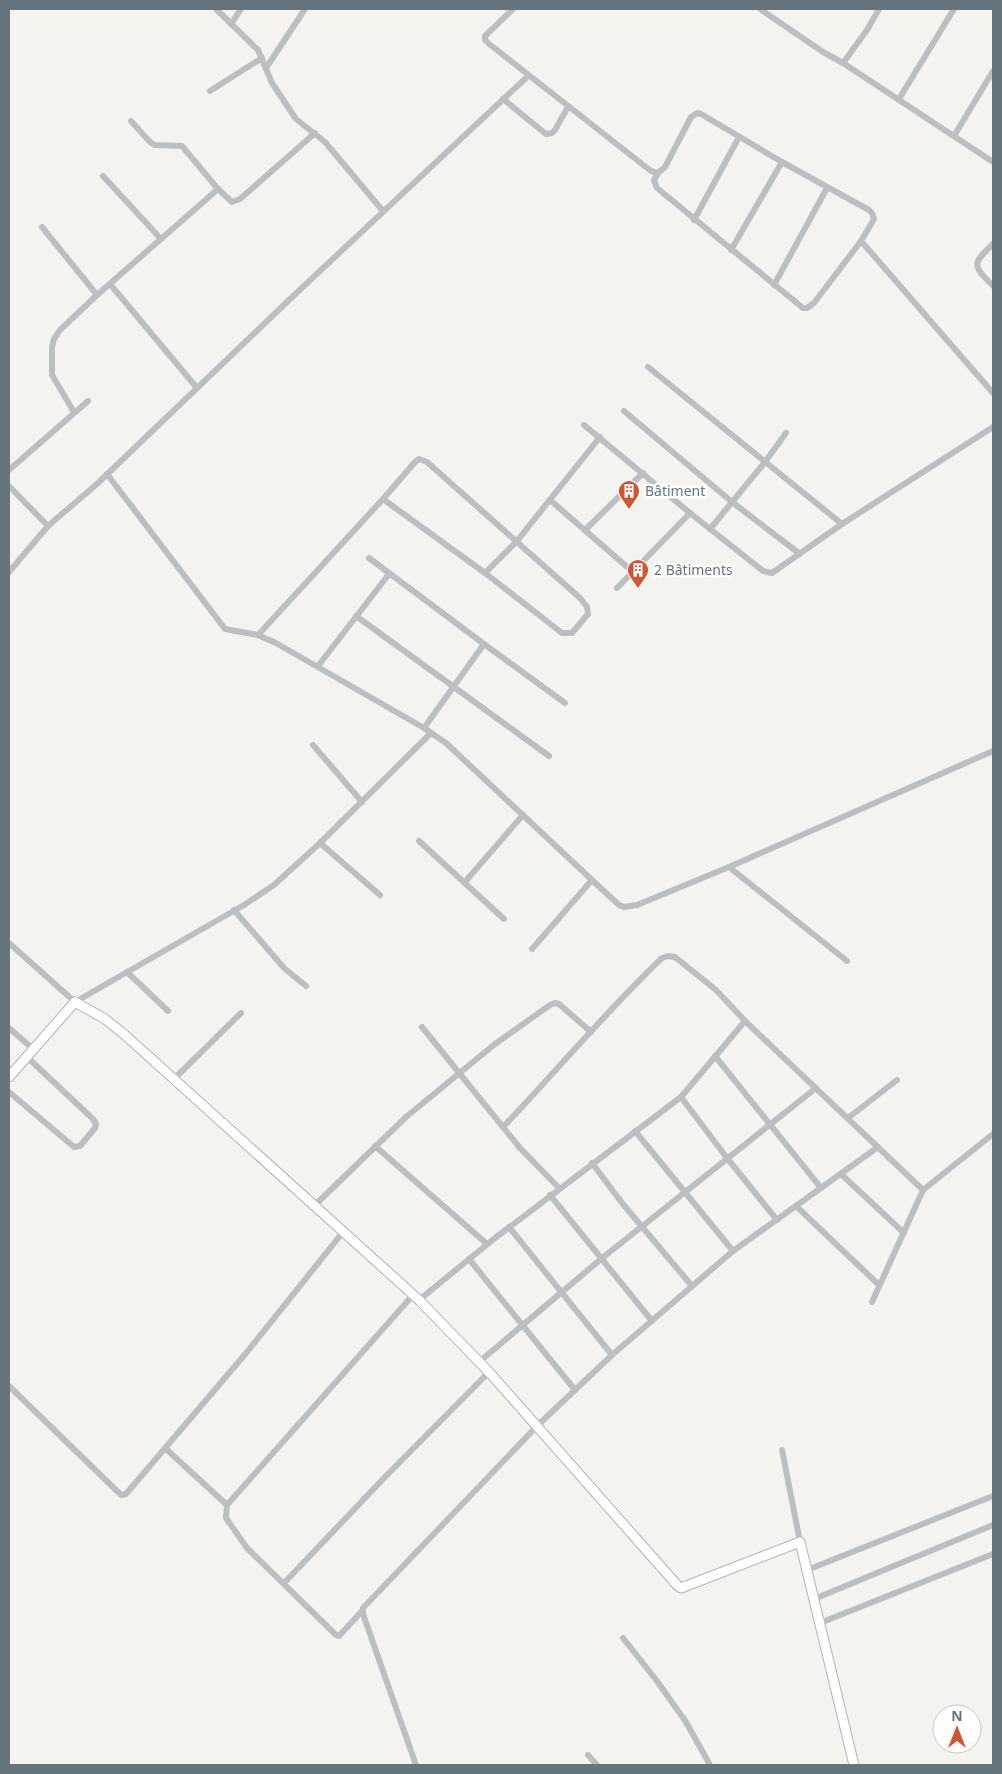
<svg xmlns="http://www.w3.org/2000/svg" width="1002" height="1774" viewBox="0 0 1002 1774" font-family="'Noto Sans',sans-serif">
	<rect width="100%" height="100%" fill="#f4f3f0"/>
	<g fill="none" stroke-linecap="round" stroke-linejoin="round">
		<g stroke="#aeb3b6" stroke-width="11">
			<polyline id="secondary" points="9,1077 75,1002 105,1019 125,1035 419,1300 489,1372 677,1585 681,1588 800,1542 854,1765"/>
		</g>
		<g stroke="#bbbfc2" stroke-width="6">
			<polyline points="216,9 258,50 272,83 296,119 325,142 383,211"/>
			<polyline points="513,9 485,36 485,40 488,43 651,171 658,173 665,167 691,117 697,113 701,114 782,162 869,210 872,213 874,219 861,241 814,303 807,308 803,308 657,188 654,180 658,173"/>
			<polyline points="760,9 823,52 843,63 993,162"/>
			<polyline points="231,24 241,9"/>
			<polyline points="843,63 867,30 879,9"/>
			<polyline points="266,68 305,9"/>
			<polyline points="210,91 262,58"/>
			<polyline points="503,99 546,134 552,133 555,130 568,107"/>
			<polyline points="899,99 954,9"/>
			<polyline points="131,121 150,142 155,145 182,146 218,189 232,202 240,199 315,133"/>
			<polyline points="954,136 993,71"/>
			<polyline points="103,176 161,239"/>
			<polyline points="694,220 739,137"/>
			<polyline points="42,227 97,295"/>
			<polyline points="861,241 993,393"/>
			<path d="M993 244C971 265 973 265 993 286"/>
			<polyline points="731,250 782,162"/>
			<polyline points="110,284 197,388"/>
			<polyline points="774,285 827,188"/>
			<polyline points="648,367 842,524"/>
			<polyline points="624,411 732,502 800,554"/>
			<polyline points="74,412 52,375 52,347 54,339 60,330 97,295 218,189"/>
			<polyline points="584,425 690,513 763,571 772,573 842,524 993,427"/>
			<polyline points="9,470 88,401"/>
			<polyline points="107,474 225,629 258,635 276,643 424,728 446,743 592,880 619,905 624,907 637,905 729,867 993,751"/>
			<polyline points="9,486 48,526"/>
			<polyline points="550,500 633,572"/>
			<polyline points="710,529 765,462 786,433"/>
			<polyline points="585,530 643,473"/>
			<polyline points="369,558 484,644 565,703"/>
			<polyline points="9,572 48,526 98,483 289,300 528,76"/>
			<polyline points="485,573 517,541 600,437"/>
			<polyline points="617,588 690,513"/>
			<polyline points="356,616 549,756"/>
			<polyline points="258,635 383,499 415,462 419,459 427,462 580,598 587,607 588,614 572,633 562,633 485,573 383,499"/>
			<polyline points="318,666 389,574"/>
			<polyline points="424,728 484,644"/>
			<polyline points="313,745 362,802"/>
			<polyline points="419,841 504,919"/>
			<polyline points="320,843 380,895"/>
			<polyline points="729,867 847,961"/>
			<polyline points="464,883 523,815"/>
			<polyline points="234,910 284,968 306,986"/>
			<polyline points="9,943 75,1002 244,905 274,885 320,843 431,733"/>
			<polyline points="532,949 592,880"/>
			<polyline points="127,972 168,1011"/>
			<polyline points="422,1027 520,1148 559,1188"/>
			<polyline points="9,1028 33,1049"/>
			<polyline points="715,1056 821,1188"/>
			<polyline points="175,1078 241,1013"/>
			<polyline points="9,1092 74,1147 80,1146 95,1128 96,1124 93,1119 27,1057"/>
			<polyline points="681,1097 727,1158 777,1220"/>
			<polyline points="848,1118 897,1080"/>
			<path d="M504 1126C557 1071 606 1011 662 958L668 956 675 957 716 990 745 1021 923 1190"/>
			<polyline points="635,1131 733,1251"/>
			<polyline points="375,1146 487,1244"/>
			<polyline points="592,1163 622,1203 692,1286"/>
			<polyline points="841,1174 904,1233"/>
			<polyline points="550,1195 652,1321"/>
			<polyline points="314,1206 406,1117 495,1044 550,1005 555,1003 559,1004 591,1032"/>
			<polyline points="796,1206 879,1285"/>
			<polyline points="509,1227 612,1355"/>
			<polyline points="469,1259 575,1390"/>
			<polyline points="419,1300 495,1238 681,1097 745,1021"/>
			<polyline points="872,1302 923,1190 993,1134"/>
			<polyline points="479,1362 601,1259 816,1088"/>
			<polyline points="9,1386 119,1493 121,1495 126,1494 247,1352 343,1232"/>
			<polyline points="165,1448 227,1505 226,1518 247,1548 336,1635 339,1636 362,1611"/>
			<polyline points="782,1450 800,1542"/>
			<polyline points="227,1505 413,1295"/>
			<polyline points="807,1570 993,1496"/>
			<polyline points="284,1583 386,1476 489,1372"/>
			<polyline points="814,1599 993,1525"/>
			<polyline points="820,1623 993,1554"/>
			<polyline points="623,1638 657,1681 686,1722 710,1765"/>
			<polyline points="588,1755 597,1765"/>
			<polyline points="416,1765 363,1614 363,1608 537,1426 612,1355 733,1251 878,1147"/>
		</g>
		<use href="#secondary" stroke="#fff" stroke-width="9"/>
	</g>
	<defs>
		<g id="building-pin" transform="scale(1.125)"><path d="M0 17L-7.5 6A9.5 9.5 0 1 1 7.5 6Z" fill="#cf5534" stroke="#fff"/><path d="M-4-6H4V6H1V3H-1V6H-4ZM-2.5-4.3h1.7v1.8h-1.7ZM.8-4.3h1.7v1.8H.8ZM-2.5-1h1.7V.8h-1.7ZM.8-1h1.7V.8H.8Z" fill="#fff"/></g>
	</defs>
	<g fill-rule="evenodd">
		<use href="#building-pin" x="629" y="491"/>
		<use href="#building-pin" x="638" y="570"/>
	</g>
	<g text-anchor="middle" stroke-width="5" stroke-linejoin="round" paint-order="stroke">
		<g font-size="14" fill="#66747e" stroke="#fff" text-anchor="start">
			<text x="645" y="496">Bâtiment</text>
			<text x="654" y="575">2 Bâtiments</text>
		</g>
	</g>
	<rect width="1002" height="1774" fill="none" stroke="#66747e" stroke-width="20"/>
	<g transform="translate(957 1729)"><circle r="24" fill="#ffffff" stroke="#c2c7cb"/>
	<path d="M0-4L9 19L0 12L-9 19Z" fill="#cf5534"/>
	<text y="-8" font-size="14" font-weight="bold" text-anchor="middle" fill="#66747e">N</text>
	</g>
</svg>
